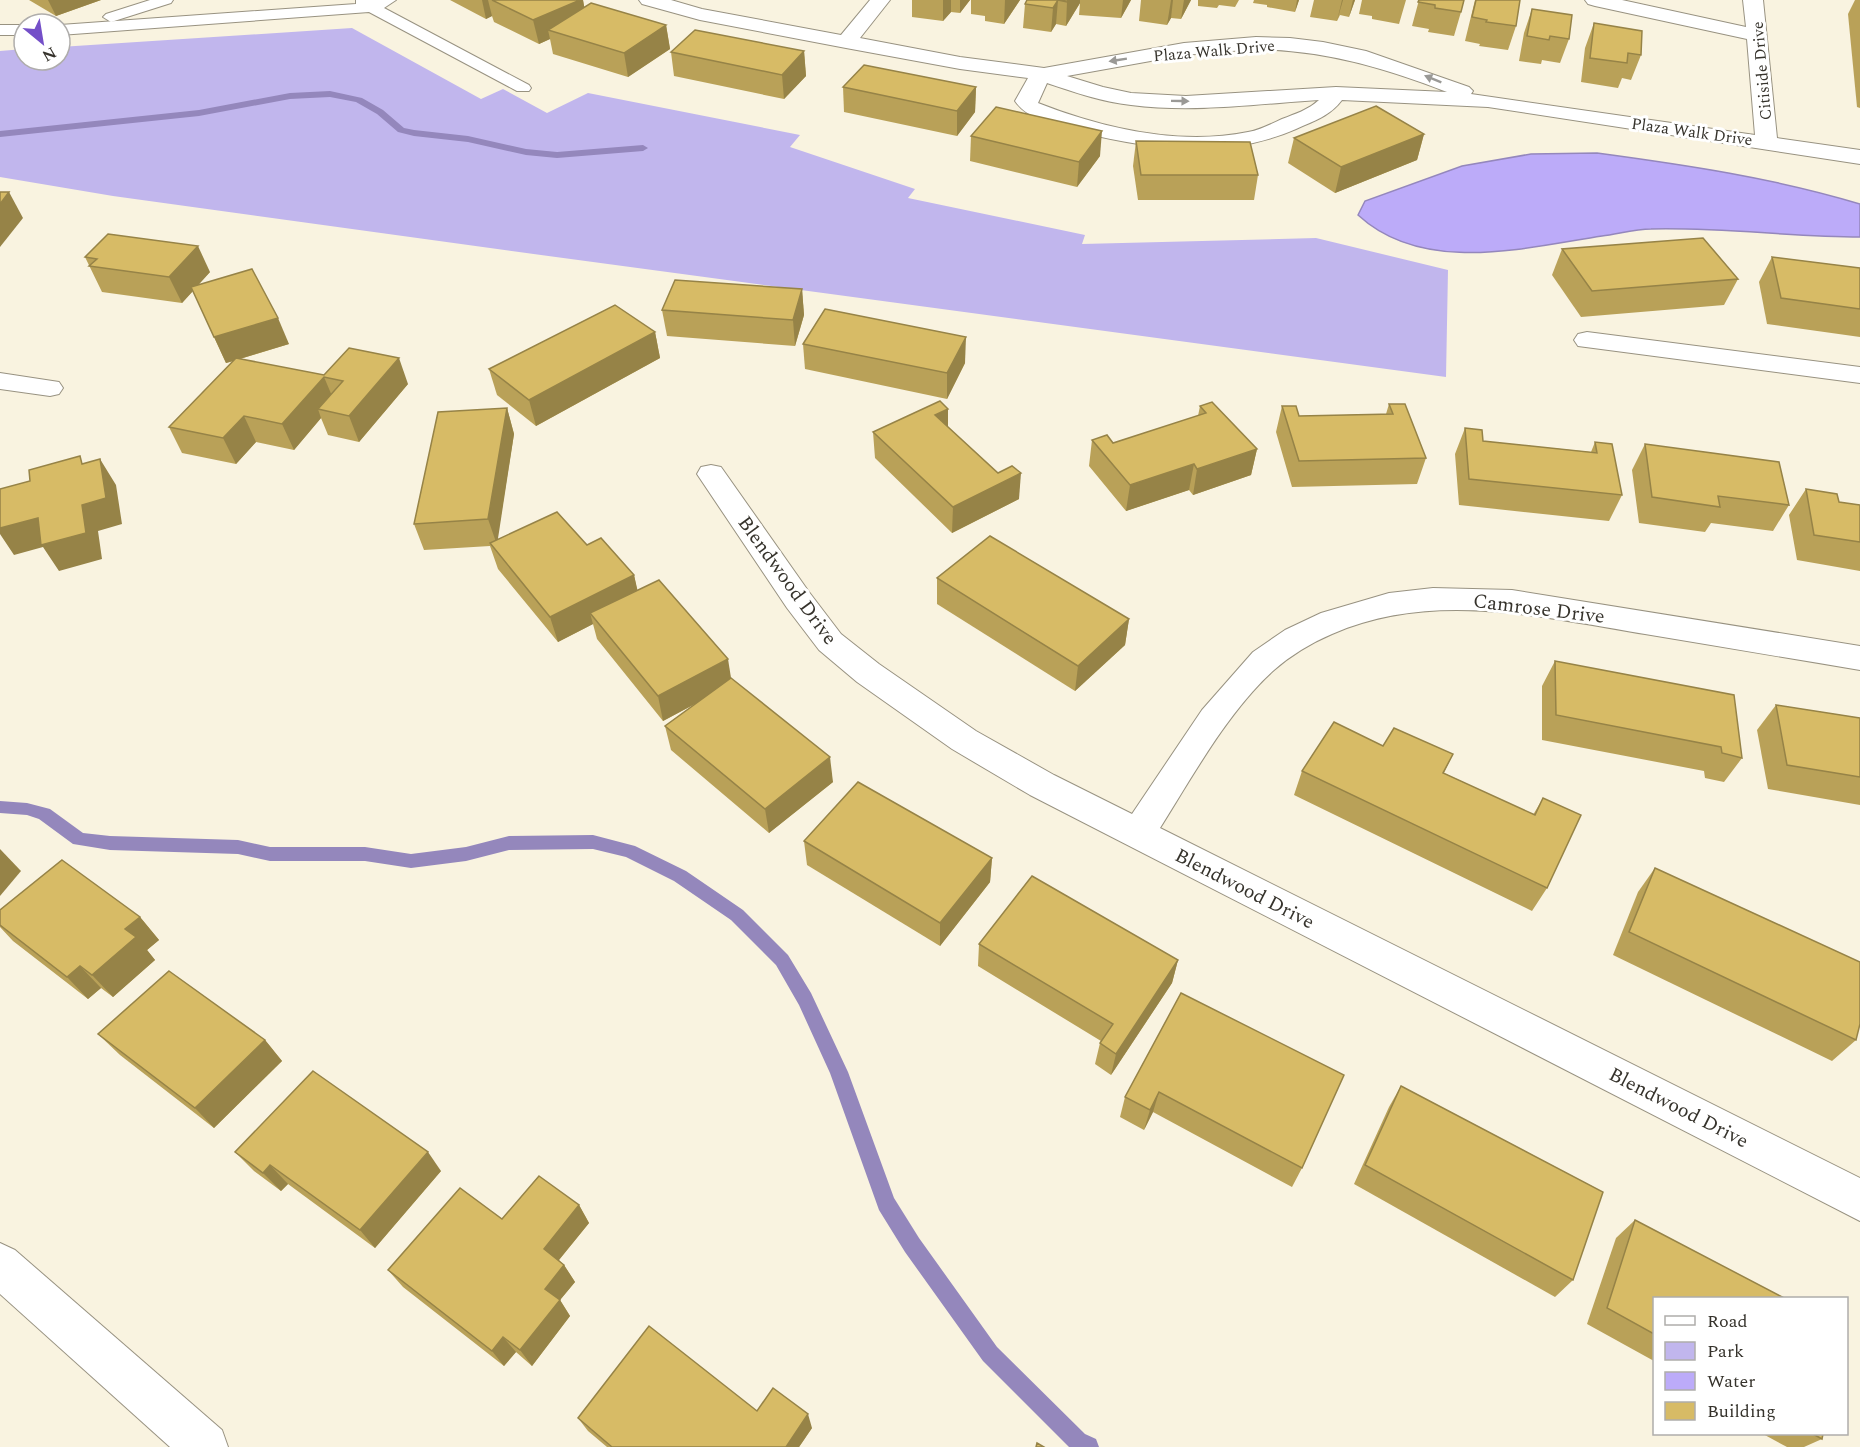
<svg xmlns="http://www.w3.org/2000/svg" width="1860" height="1447" viewBox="0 0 1860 1447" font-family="Spectral,serif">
	<rect width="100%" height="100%" fill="#f9f3e0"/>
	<polygon fill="#c1b6ed" points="352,28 481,99 503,89 547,113 588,93 800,135 790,147 915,189 908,198 1085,235 1082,244 1316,238 1448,270 1446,377 541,255 113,196 0,177 0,51 24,49 24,60 60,60 60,47"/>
	<path fill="#bcabf9" stroke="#9487bc" stroke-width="1.5" d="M1597 153C1686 165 1774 178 1860 204V237C1790 237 1721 227 1651 229 1635 229 1618 234 1602 236 1524 248 1423 275 1358 215L1365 201 1462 166 1531 154Z"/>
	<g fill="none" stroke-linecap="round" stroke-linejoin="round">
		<g fill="#9487bc" fill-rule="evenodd">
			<polygon points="330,91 362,98 383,110 404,128 414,130 468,136 526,149 557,152 643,145 648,148 643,151 557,158 526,155 468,142 414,136 398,132 377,114 356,102 330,97 290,99 199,116 0,137 0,131 199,110 290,93"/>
			<polygon points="0,801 27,803 50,809 83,833 110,836 238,840 270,847 365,847 411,854 466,847 509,836 593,835 635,846 686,871 743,910 788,955 811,993 848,1072 894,1198 919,1238 997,1347 1085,1434 1096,1439 1099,1447 1069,1447 983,1361 905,1252 879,1210 830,1073 799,1005 776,965 731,920 674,881 626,857 593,849 509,850 466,861 411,868 365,861 270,861 238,854 110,850 73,844 39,819 27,815 0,813"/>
		</g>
		<g stroke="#989281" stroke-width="2">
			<g id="service">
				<polygon points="150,0 173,0 171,3 111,22 103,17 106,14"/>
				<polygon points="356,0 396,0 384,8 529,85 531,88 529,91 517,91 369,12 60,35 60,25 356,4"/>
				<rect x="0" y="25" width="24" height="10"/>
			</g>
		</g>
		<g stroke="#989281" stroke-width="2">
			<g id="minor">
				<path d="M639 0H671L702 9 841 35 870 0H890L860 38 960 57 1044 68 1184 43 1256 37 1290 38 1323 42 1366 51 1469 87 1473 91 1471 94 1755 135 1747 39 1595 6 1588 4 1585 0H1622L1746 27 1743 0H1763L1777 138 1860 150V164L1488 107 1342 100C1330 116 1314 121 1296 129 1225 160 1153 150 1080 132 1058 126 1028 120 1015 101L1028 78 960 69 846 48 700 20 642 4ZM1256 49C1326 51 1382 67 1447 92L1336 87 1186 96 1131 93 1103 87 1067 76 1184 55ZM1047 83C1074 92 1102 102 1131 105 1193 113 1257 104 1319 100 1308 110 1295 114 1282 119 1271 124 1260 130 1248 132 1179 146 1102 128 1038 103Z"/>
				<polygon points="1587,332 1860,367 1860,383 1578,346 1574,340 1578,334"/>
				<polygon points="0,373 59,382 63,388 59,394 50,396 0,389"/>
				<path d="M711 465 721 467 809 592 841 634 879 664 976 731 1054 775 1132 814 1202 710 1253 652 1285 630 1321 613 1389 593 1433 588 1512 590 1860 646V670C1788 658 1716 646 1645 634 1541 617 1433 590 1332 634 1311 643 1291 655 1274 670 1229 710 1192 777 1160 828L1860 1178V1221L1030 795 952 749 857 682 819 650 787 608 697 474 701 467Z"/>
				<polygon points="0,1243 15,1250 222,1430 228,1447 170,1447 0,1294"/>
			</g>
		</g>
		<use href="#service" fill="#fff" fill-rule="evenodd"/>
		<use href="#minor" fill="#fff" fill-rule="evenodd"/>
	</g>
	<g fill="#b9a158">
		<polygon points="29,0 101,0 56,16"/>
		<polygon points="450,0 583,0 584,7 666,25 670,49 628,77 553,54 550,39 539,44 494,22 492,16 486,19"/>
		<polygon points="912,0 970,0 960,13 951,12 943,21 912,17"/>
		<polygon points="971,0 1020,0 1004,24 985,21 985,16 971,14"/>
		<polygon points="1027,0 1131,0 1121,18 1079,15 1080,3 1066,26 1056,24 1051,32 1023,28 1025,4"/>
		<polygon points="1141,0 1191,0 1181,19 1171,18 1167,25 1139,21"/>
		<polygon points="1198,0 1239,0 1235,7 1219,5 1217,8 1198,6"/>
		<polygon points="1254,0 1299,0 1295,12 1267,7 1267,5 1253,3"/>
		<polygon points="1314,0 1355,0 1349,17 1340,15 1337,21 1310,17"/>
		<polygon points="1362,0 1406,0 1399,24 1372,19 1372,16 1359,14"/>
		<polygon points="1419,0 1461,12 1454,36 1428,32 1429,29 1412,26"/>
		<polygon points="1475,0 1520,0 1516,26 1508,50 1479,46 1480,44 1465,41"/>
		<polygon points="1855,0 1860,0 1860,108 1857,107 1848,14"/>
		<polygon points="1532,9 1569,39 1560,63 1542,60 1541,64 1519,61 1524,33"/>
		<polygon points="1594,23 1641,55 1631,80 1622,78 1618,88 1581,82 1585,48"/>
		<polygon points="804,51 806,76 784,99 674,76 671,52"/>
		<polygon points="843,87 976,87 975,112 957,136 844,112"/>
		<polygon points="1424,134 1417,160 1335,193 1288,163 1294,138"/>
		<polygon points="971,136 1100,156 1077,187 970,161"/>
		<polygon points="1136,141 1258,175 1254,200 1138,200 1133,166"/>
		<polygon points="1562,249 1738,279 1724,305 1581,317 1552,275"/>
		<polygon points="85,257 210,272 199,284 289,344 240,359 324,375 408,384 359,442 328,435 321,418 294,450 256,442 236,464 182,453 169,427 234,361 226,363 193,291 182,303 102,292"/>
		<polygon points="1772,257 1860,268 1860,337 1767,324 1759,282"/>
		<polygon points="802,289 804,315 795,346 667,336 662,310"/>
		<polygon points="655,332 660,358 536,426 497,395 489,369"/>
		<polygon points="803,344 965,363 947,399 805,369"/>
		<polygon points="1389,404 1426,458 1417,484 1292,487 1276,432 1282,406 1299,416 1386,414"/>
		<polygon points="1200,406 1257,449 1251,475 1193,495 1189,490 1126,511 1089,466 1092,440 1113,443 1198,416"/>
		<polygon points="507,408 514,434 497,540 587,545 634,575 637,590 731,679 833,782 769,833 671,750 665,726 695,704 663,721 597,639 593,624 558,642 498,569 490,546 424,550 414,524"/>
		<polygon points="948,409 948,427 1019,499 952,533 875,458 873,432"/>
		<polygon points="1465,428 1483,441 1591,452 1595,442 1622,495 1609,521 1459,505 1455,454"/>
		<polygon points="1645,444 1789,505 1773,531 1711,523 1705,532 1639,523 1632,470"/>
		<polygon points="1806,489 1839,502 1860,505 1860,571 1797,560 1789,515"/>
		<polygon points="937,578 1129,619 1125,645 1075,691 937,604"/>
		<polygon points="1555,661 1742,758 1724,782 1705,778 1704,771 1542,740 1542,686"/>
		<polygon points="1776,705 1860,718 1860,805 1768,789 1757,730"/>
		<polygon points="1383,746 1453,754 1444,773 1533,815 1543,798 1547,888 1532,911 1294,795 1302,771"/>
		<polygon points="804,841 992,858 990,882 940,946 807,865"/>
		<polygon points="1655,868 1856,1040 1832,1061 1613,955 1638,892"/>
		<polygon points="0,910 140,917 159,940 147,950 155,960 113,997 101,988 88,999 13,941 0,927"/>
		<polygon points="979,944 1178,960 1172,983 1111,1075 1095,1064 1100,1043 1101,1041 978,966"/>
		<polygon points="1181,993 1302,1168 1292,1187 1153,1112 1144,1130 1120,1117 1125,1097"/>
		<polygon points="98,1034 265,1040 282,1061 214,1128 120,1055"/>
		<polygon points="1401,1086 1573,1280 1555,1297 1354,1184 1389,1107"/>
		<polygon points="235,1152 441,1171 375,1248 288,1184 281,1191 254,1171"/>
		<polygon points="579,1205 589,1223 559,1260 564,1265 575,1282 560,1300 570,1316 532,1366 516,1352 504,1366 403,1287 388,1270 502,1219"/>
		<polygon points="1635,1220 1654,1299 1654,1361 1587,1324 1616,1238"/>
		<polygon points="757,1411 812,1428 799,1447 607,1447 588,1431 578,1418"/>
		<polygon points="1763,1434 1823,1434 1822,1439 1804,1447 1787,1447"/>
	</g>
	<g fill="#968347">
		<polygon points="48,0 101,0 56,16"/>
		<polygon points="482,0 488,0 492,16 486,19"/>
		<polygon points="580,0 583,0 587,22 548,30 550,39 539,44 533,20"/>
		<polygon points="943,0 951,0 951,12 943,21"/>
		<polygon points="960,0 970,0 960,13"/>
		<polygon points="1005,0 1020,0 1004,24"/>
		<polygon points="1058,0 1056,24 1051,32 1053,8"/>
		<polygon points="1069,0 1080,0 1080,3 1066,26 1067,2"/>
		<polygon points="1123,0 1131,0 1121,18"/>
		<polygon points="1171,0 1173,0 1171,18 1167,25"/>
		<polygon points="1184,0 1191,0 1181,19"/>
		<polygon points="1297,0 1299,0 1295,12"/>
		<polygon points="1342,0 1343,0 1337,21"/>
		<polygon points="1353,0 1355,0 1349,17"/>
		<polygon points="666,25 670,49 628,77 624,53"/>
		<polygon points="804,51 806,76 784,99 782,75"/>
		<polygon points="976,87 975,112 957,136 957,111"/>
		<polygon points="1102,131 1100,156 1077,187 1079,162"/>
		<polygon points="1424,134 1417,160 1335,193 1341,167"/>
		<polygon points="9,192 23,218 0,247 0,204"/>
		<polygon points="198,246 210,272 182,303 169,277"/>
		<polygon points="802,289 804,315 795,346 793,320"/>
		<polygon points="278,318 289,344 226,363 214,337"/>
		<polygon points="655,332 660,358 536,426 529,400"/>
		<polygon points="966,337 965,363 947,399 947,373"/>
		<polygon points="399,358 408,384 359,442 349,416"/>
		<polygon points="324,377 335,403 318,409 321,418 294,450 282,424"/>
		<polygon points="507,408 514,434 497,545 488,519"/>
		<polygon points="948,409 948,435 935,415"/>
		<polygon points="244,416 256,442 236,464 223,438"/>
		<polygon points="1257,449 1251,475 1193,495 1197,469"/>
		<polygon points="100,459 116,485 122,524 98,531 102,559 59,571 43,547 14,555 0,534 0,528 82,505"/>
		<polygon points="1194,464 1189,490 1126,511 1130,485"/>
		<polygon points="1021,473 1019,499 952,533 953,507"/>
		<polygon points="634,575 640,601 590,613 593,624 558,642 550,617"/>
		<polygon points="1129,619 1125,645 1075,691 1078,666"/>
		<polygon points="728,659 732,684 663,721 658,696"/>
		<polygon points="830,757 833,782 769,833 765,809"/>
		<polygon points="0,849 21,871 0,896"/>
		<polygon points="992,858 990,882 940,946 940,923"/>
		<polygon points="140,917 159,940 147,950 155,960 113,997 92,975 125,929"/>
		<polygon points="1178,960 1172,983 1111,1075 1116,1054"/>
		<polygon points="80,966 101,988 88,999 67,977"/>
		<polygon points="265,1040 282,1061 214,1128 195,1108"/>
		<polygon points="1159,1092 1153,1112 1144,1130 1150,1110"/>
		<polygon points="428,1152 441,1171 375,1248 360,1230"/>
		<polygon points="270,1165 288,1184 281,1191 263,1173"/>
		<polygon points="579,1205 589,1223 554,1266 544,1249"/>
		<polygon points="564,1265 575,1282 560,1300 570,1316 532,1366 520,1350 545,1289"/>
		<polygon points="503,1337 516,1352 504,1366 492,1351"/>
		<polygon points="808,1414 812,1428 799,1447 786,1447"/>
	</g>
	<g fill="#d7bb66" stroke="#968347" stroke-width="1.5">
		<polygon points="492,0 580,0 533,20"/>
		<polygon points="1027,0 1069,0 1067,2 1058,0 1053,8 1025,4"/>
		<polygon points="1419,0 1464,0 1461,12 1435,8 1435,5 1418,2"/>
		<polygon points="1476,0 1520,0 1516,26 1486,22 1487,20 1472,17"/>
		<polygon points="591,3 666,25 624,53 548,30"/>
		<polygon points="1532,9 1572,15 1569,39 1550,36 1549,40 1527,36"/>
		<polygon points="1594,23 1642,31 1641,55 1628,53 1627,63 1590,58"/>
		<polygon points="695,30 804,51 782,75 671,52"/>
		<polygon points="864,65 976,87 957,111 843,87"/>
		<polygon points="1376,106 1424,134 1341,167 1294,138"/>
		<polygon points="996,107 1102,131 1079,162 971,136"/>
		<polygon points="1136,141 1250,142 1258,175 1141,175"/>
		<polygon points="0,192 9,192 0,204"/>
		<polygon points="108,234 198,246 169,277 89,266 97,259 85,257"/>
		<polygon points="1703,238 1738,279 1592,291 1562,249"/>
		<polygon points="1772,257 1860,268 1860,309 1781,298"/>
		<polygon points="252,269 278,318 214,337 191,287"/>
		<polygon points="675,280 802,289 793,320 662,310"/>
		<polygon points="615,305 655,332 529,400 489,369"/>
		<polygon points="825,309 966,337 947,373 803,344"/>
		<polygon points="349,348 399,358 349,416 318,409 343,381 324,377 282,424 244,416 223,438 169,427 236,358 324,375"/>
		<polygon points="940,401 948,409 935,415 998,473 1012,466 1021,473 953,507 873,432"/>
		<polygon points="1212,402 1257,449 1197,469 1194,464 1130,485 1092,440 1107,435 1113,443 1206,413 1200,406"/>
		<polygon points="1389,404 1405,404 1426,458 1299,461 1282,406 1296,406 1299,416 1393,414"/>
		<polygon points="507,408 488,519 414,524 438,412"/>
		<polygon points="1465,428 1482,430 1483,441 1597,453 1595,442 1612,444 1622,495 1469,479"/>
		<polygon points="1645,444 1779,462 1789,505 1718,496 1720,507 1652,497"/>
		<polygon points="80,456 82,464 100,459 106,498 82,505 86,533 41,545 38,518 0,528 0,489 30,481 29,470"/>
		<polygon points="1806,489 1837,494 1839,502 1860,505 1860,542 1814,535"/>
		<polygon points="557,512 587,545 601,538 634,575 550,617 490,543"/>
		<polygon points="990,536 1129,619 1078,666 937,578"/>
		<polygon points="659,580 728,659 658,696 590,613"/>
		<polygon points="1555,661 1734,695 1742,758 1722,753 1721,747 1556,715"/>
		<polygon points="731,678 830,757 765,809 665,726"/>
		<polygon points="1776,705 1860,718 1860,777 1787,765"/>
		<polygon points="1334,722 1383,746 1394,728 1453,754 1443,773 1535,815 1543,798 1581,815 1547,888 1302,771"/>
		<polygon points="858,782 992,858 940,923 804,841"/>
		<polygon points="62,860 140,917 125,929 136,937 92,975 80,966 67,977 0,925 0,910"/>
		<polygon points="1655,868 1860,962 1860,1024 1856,1040 1629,932"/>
		<polygon points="1032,876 1178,960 1116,1054 1100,1043 1113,1024 979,944"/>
		<polygon points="169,971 265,1040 195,1108 98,1034"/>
		<polygon points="1181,993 1344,1075 1302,1168 1159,1092 1150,1110 1125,1097"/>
		<polygon points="313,1071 428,1152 360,1230 270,1165 263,1173 235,1152"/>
		<polygon points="1401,1086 1603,1192 1573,1280 1365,1165"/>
		<polygon points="539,1176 579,1205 544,1249 564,1265 545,1289 560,1300 520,1350 503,1337 492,1351 388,1270 460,1188 502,1219"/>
		<polygon points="1635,1220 1786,1299 1654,1299 1654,1334 1607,1308"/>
		<polygon points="649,1326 757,1411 773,1388 808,1414 786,1447 612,1447 578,1418"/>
		<polygon points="1813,1434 1823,1434 1822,1439"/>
		<polygon points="1037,1443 1044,1447 1036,1447"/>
	</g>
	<defs><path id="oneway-solid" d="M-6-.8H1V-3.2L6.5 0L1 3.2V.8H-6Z" transform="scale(1.5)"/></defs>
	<g fill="#9a9996">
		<use href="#oneway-solid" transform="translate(1118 60) rotate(171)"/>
		<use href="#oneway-solid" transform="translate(1433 79) rotate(-158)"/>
		<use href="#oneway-solid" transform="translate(1180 101) rotate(1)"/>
	</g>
	<g text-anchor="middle" stroke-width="6" stroke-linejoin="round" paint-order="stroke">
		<g font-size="16" fill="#36332c" stroke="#fff">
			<text transform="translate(1214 50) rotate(-5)" y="6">Plaza Walk Drive</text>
			<text transform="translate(1761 71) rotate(-95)" y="6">Citiside Drive</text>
			<text transform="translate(1692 131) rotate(8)" y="6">Plaza Walk Drive</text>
		</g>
		<g font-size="20" fill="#36332c" stroke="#fff">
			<text transform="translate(788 580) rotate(54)" y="7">Blendwood Drive</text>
			<text transform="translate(1539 608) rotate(7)" y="7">Camrose Drive</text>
			<text transform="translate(1245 888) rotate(27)" y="7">Blendwood Drive</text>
			<text transform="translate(1679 1107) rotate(27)" y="7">Blendwood Drive</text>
		</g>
	</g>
	<rect x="1653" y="1297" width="195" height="138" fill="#ffffff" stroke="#afadab" stroke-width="1.5"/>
	<rect x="1665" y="1316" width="30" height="9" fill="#ffffff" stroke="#afadab" stroke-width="1.5"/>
	<text x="1707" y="1327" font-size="18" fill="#36332c">Road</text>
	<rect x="1665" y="1342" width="30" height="18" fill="#c1b6ed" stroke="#afadab" stroke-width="1.5"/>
	<text x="1707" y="1357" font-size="18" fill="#36332c">Park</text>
	<rect x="1665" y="1372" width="30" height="18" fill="#bcabf9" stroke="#afadab" stroke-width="1.5"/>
	<text x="1707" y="1387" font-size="18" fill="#36332c">Water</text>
	<rect x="1665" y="1402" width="30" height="18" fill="#d7bb66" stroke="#afadab" stroke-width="1.5"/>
	<text x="1707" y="1417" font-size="18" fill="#36332c">Building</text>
	<g transform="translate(42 42) rotate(150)"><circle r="28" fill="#ffffff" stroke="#afadab" stroke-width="1.5"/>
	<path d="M0-4.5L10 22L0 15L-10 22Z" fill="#744fc8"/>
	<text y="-9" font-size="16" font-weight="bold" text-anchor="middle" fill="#36332c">N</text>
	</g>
</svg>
